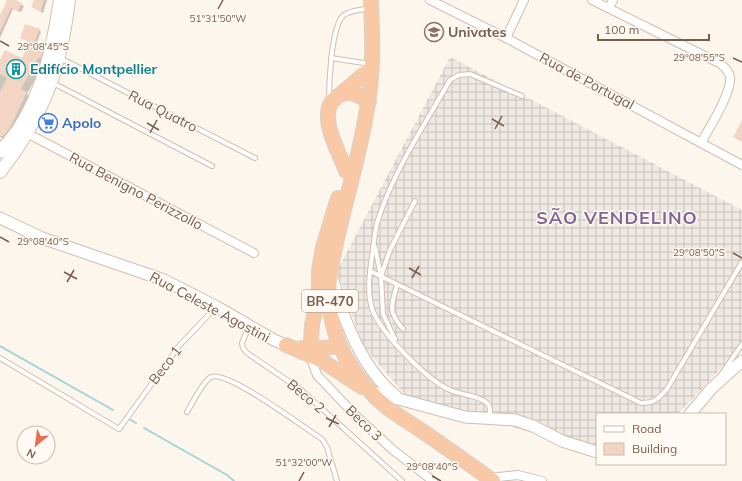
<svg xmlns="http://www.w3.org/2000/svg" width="742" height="481" viewBox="0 0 742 481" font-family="Mulish,sans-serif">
	<defs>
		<pattern id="industrial-grid" width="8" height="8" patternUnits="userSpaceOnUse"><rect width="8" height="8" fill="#efe9e4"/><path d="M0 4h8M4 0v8" fill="none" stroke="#c7c0bb"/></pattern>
	</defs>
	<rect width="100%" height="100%" fill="#fdf6ec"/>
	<polygon fill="url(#industrial-grid)" points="450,57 742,210 742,346 678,414 597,414 597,451 407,397 363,346 337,271"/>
	<g fill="#0003">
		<polygon points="8,0 13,0 24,6 21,12 13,9 0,38 0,14 1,15"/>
		<polygon points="35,0 47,0 43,13 32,7"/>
		<polygon points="39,30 41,32 36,45 21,38"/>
		<polygon points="42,50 48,56 27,94 32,99 10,141 0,137 0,62 23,59"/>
	</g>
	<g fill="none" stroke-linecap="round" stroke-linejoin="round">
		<g stroke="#a5d3da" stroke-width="2">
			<polyline points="0,346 113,410"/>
			<polyline points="129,419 136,423"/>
			<polyline points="144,428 227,475 234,481"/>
		</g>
	</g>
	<g fill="#f3d5c3">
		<polygon points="7,0 16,0 22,3 18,11 11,8 0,32 0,16"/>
		<polygon points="34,0 44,0 41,11 31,7"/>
		<polygon points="25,24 40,29 34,43 20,38"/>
		<polygon points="29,44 43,49 41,58 38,58 21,89 27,92 10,128 3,136 0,136 0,92 7,78 0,74 0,60 5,50 22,58"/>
		<polygon points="742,120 742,142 733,137"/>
	</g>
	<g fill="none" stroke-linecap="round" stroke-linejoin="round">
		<g stroke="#d1beb0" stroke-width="6">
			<g id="service">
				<polyline points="60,58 255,158"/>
				<polyline points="331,58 364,63"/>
				<polyline points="53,83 212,166"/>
				<path d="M329 100C329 84 331 25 344 15 349 11 359 10 365 9"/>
				<polyline points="375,247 381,276 383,314 395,339"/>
				<path d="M370 271 641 403C655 403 658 399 667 389L742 262"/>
				<polyline points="381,276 390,250 415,201"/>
				<path d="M397 285C391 306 388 312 403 329"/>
				<polyline points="249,326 242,343 243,348 247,353 300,389 402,481"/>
				<polyline points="0,358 119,429 179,346 216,307"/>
				<polyline points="721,375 742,344"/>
				<path d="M187 412C192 404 203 381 211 377 228 370 304 428 322 439L327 447 337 481"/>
				<path d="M489 417C490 411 491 407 487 403 478 395 461 395 450 390 427 380 376 329 371 305 367 289 370 272 372 256 374 245 374 232 378 220 394 170 424 126 450 80L459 75 470 74 522 96"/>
			</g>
		</g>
		<g stroke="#d1beb0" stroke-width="10">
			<g id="minor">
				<polyline points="430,0 506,38 742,165"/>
				<path d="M592 0 721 64C725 68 729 71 730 77 732 93 709 128 701 143"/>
				<polyline points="609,8 613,0"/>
				<polyline points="506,38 524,0"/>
				<polyline points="23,131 254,253"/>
				<polyline points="310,355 317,375 355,415 393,450 433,481"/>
				<polyline points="489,478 518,475 542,481"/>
			</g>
		</g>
		<g stroke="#d1beb0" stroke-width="13">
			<g id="tertiary">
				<polyline points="0,218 42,238 164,280 217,307 274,340 286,345"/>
				<path d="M333 280C343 320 363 370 396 396"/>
				<polyline points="369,391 465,417 515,420 533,426 562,441 597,452"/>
				<polyline points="690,414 712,388 742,361"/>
			</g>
		</g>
		<g stroke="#d6c0b0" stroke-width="14">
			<g id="secondary">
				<path d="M0 152C6 144 13 137 19 128 44 89 53 45 60 0"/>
				<path d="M0 172C43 117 61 69 69 0"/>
			</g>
		</g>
		<g stroke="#dad1cd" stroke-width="16">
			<g id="trunk">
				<path d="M371 0C372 34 374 68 368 102 363 140 352 177 343 214 335 246 325 282 331 316 336 343 350 369 369 390 382 406 401 417 419 429 444 446 468 463 493 481"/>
				<polyline points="342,93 363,75"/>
				<path d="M346 171C339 151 314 111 338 96 349 89 359 95 369 102"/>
				<polyline points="286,345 321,360 362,387"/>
				<polyline points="302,348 309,349 333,347"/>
				<polyline points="310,355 312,325 319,294 319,271 323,247 338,198"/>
			</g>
		</g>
		<use href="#service" stroke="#fff" stroke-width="4"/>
		<use href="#minor" stroke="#fff" stroke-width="8"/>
		<use href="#tertiary" stroke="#fff" stroke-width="11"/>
		<use href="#secondary" stroke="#fff" stroke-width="12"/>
		<use href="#trunk" stroke="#f9c8a4" stroke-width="14"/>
	</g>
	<path fill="none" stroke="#7a5c4d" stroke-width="1.5" d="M218 9 223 0M0 41 9 46M733 58 742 62M492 119 504 126M147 123 159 130M495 129 502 116M150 133 157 120M0 237 9 242M733 253 742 258M409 268 421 275M64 272 77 279M412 278 419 266M67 282 74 270M326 418 339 424M329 427 336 415M432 476 441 481M299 481 304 472"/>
	<defs>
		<g id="university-ring" transform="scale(1)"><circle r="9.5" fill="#fffaf3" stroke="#8d6e63" stroke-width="1.5"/><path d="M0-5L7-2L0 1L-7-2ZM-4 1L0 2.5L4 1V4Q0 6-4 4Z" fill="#8d6e63"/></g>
		<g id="building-ring" transform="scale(1)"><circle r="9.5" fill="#fffaf3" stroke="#0f9aa8" stroke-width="1.5"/><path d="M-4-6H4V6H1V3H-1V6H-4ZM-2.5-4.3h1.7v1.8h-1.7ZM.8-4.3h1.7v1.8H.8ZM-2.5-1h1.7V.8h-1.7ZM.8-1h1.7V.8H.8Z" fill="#0f9aa8"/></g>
		<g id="supermarket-ring" transform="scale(1)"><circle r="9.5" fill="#fffaf3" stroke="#3f7fe0" stroke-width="1.5"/><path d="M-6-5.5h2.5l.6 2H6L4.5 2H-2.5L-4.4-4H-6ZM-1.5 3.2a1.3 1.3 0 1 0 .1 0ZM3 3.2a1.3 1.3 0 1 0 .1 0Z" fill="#3f7fe0"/></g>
	</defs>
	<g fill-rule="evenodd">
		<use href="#university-ring" x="434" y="32"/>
		<use href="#building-ring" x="16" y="69"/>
		<use href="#supermarket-ring" x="48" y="123"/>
	</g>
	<g text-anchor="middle" stroke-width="3" stroke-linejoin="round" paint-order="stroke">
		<rect fill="#fffaf3" stroke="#a28b7f" stroke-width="1" x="302" y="290" width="56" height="22" rx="3"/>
		<g font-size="13" font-weight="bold" fill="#7a5c4d">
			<text x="330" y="306">BR-470</text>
		</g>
		<g font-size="14" font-weight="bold" fill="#785e54" stroke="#fffaf3" text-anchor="start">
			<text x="448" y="37">Univates</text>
		</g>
		<g font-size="14" font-weight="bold" fill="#0d838f" stroke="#fffaf3" text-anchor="start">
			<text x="30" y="74">Edifício Montpellier</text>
		</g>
		<g font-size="14" fill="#7a5c4d" stroke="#fffaf3">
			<text transform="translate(587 81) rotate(28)" y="5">Rua de Portugal</text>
			<text transform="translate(163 111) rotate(27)" y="5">Rua Quatro</text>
			<text transform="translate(136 191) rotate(28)" y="5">Rua Benigno Perizzollo</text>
			<text transform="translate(210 307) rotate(28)" y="5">Rua Celeste Agostini</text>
			<text transform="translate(165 365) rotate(-53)" y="5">Beco 1</text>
			<text transform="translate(306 396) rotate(40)" y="5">Beco 2</text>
			<text transform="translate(364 423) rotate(44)" y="5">Beco 3</text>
		</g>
		<g font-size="14" font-weight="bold" fill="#366cbe" stroke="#fffaf3" text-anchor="start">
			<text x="62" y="128">Apolo</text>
		</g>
		<g font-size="18" font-weight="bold" letter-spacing="1" fill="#846695" stroke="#fffaf3">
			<text x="617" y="224">SÃO VENDELINO</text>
		</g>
	</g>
	<g font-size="10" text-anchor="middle" fill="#7a5c4d" stroke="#fffaf3" stroke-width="3" stroke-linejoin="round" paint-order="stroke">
		<text x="218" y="22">51°31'50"W</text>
		<text x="43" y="50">29°08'45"S</text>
		<text x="699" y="61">29°08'55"S</text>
		<text x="43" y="245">29°08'40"S</text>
		<text x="699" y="256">29°08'50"S</text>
		<text x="304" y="466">51°32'00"W</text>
		<text x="432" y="470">29°08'40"S</text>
	</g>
	<rect x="596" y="413" width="130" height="52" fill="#fffaf3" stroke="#cabbb1"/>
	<rect x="604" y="426" width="20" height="6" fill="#ffffff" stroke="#cabbb1"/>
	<text x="632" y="433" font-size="12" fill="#7a5c4d">Road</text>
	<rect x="604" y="443" width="20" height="12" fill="#f3d5c3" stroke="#cabbb1"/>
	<text x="632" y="453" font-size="12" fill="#7a5c4d">Building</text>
	<g transform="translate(36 445) rotate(209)"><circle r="19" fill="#fffaf3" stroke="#cabbb1"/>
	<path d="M0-3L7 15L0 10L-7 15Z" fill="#e76f51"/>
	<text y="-6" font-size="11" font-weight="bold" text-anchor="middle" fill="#7a5c4d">N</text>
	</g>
	<path d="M598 34v6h111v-6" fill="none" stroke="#7a5c4d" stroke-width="2"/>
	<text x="604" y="34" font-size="12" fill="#7a5c4d" stroke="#fffaf3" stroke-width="3" paint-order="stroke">100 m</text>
</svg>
